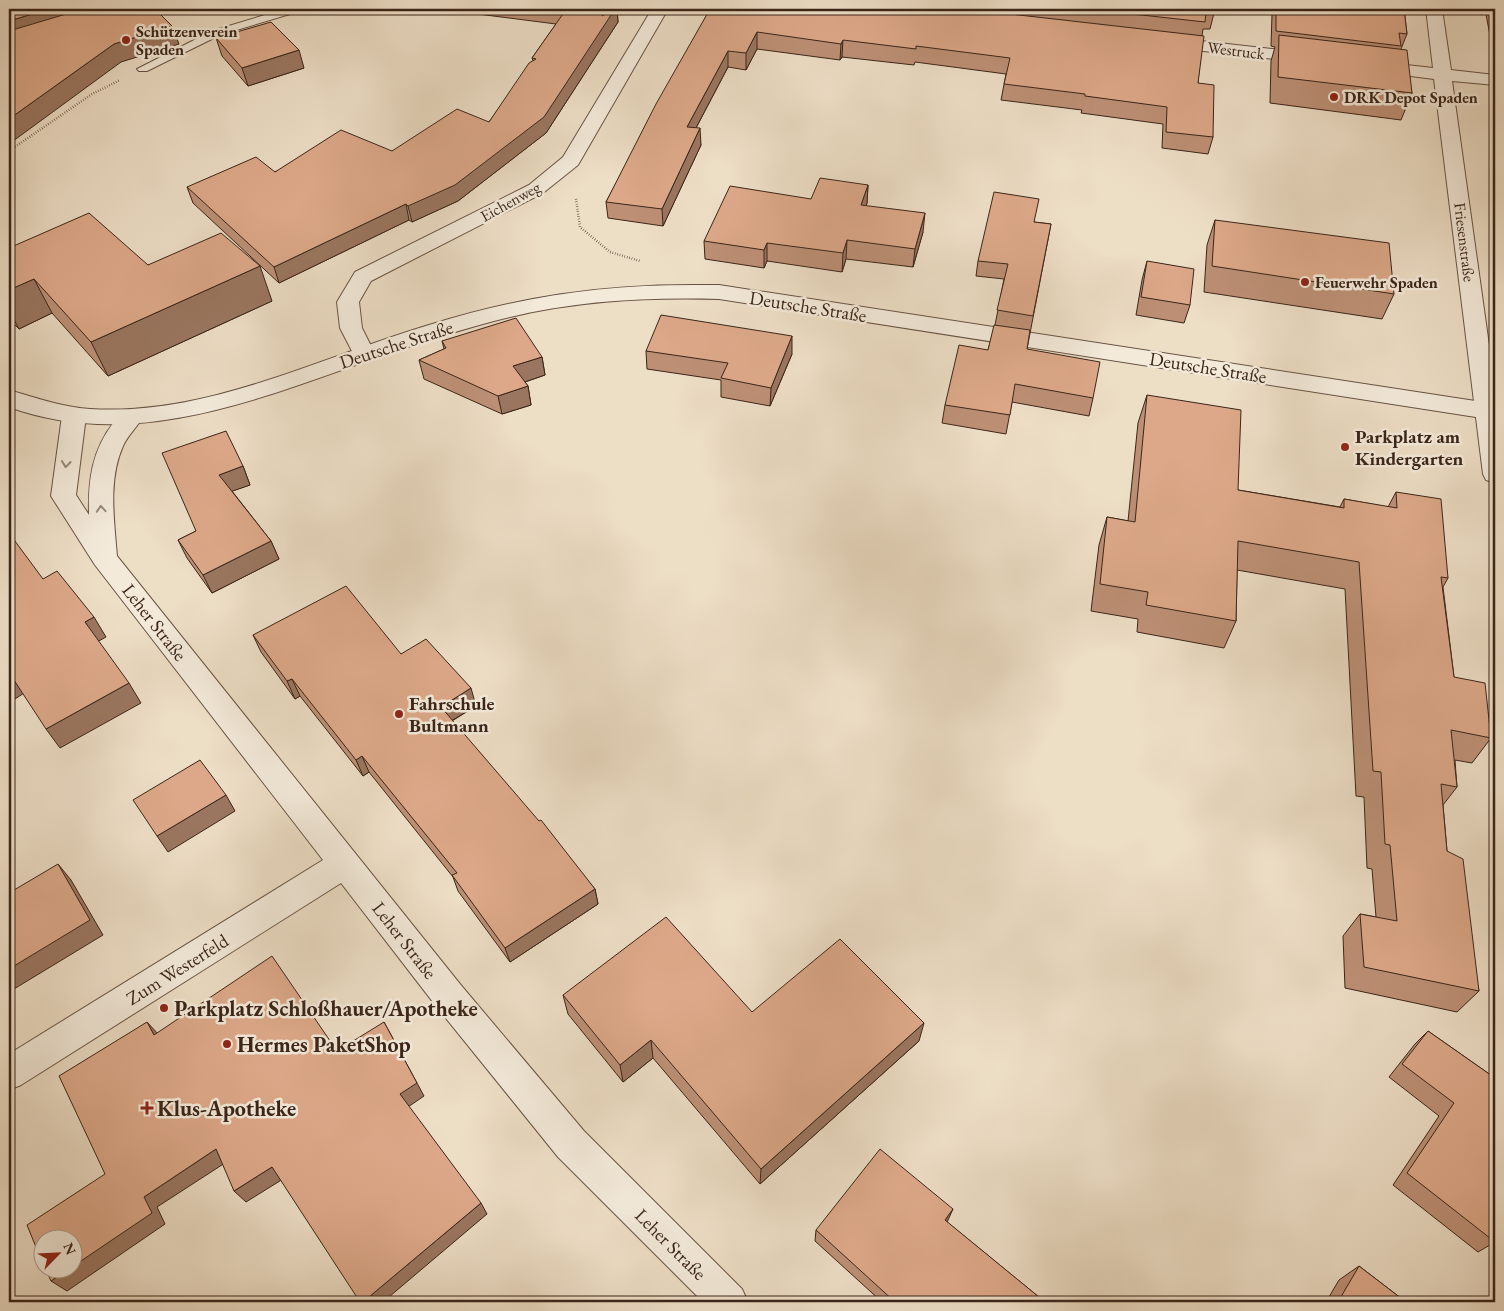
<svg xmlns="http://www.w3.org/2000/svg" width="1504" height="1311" viewBox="0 0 1504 1311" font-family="'EB Garamond',serif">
	<rect width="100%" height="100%" fill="#eddec6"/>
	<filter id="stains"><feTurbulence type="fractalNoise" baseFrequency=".004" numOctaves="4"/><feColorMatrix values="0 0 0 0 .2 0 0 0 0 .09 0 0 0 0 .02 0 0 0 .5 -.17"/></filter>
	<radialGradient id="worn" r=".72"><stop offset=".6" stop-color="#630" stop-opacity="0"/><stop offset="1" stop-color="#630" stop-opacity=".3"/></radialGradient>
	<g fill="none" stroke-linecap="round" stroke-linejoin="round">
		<g stroke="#685344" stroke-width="2">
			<polygon id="service" points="285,9 301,9 300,11 220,35 147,71 139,71 137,69 212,31"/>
		</g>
		<g stroke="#685344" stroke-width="2">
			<g id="minor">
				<polygon points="652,9 668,9 578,165 543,193 371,281 359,302 362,328 375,354 372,359 364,361 356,359 340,328 337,302 355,272 529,185 563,157"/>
				<polygon points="1426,9 1442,9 1451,70 1495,75 1495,85 1452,81 1495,388 1495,483 1486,480 1483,474 1434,79 1371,71 1365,70 1362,66 1365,62 1371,61 1433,68"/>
				<polygon points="1165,37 1309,53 1315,54 1318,58 1315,62 1309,63 1159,46 1156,42 1159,38"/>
				<path d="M74 408 82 410 86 416 76 495 89 515C88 480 92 450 114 422 122 412 126 408 139 411L143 417C137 427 128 435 123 446 108 480 114 519 117 556L460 984 584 1131 742 1289 748 1302H703L558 1157 436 1006 341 883 21 1085 9 1090V1054L323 860 95 565 51 496 62 416 66 410Z"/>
			</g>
		</g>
		<g stroke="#685344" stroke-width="2">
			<path id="tertiary" d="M693 285H719L1495 404V420L719 299C643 297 568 301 494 321 445 334 398 350 350 367 241 406 124 449 9 407V390C36 398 62 407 90 409 208 416 318 358 429 325 520 297 597 285 693 285Z"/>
		</g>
		<g stroke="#3b2519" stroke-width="2.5" stroke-dasharray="0.5 2" stroke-linecap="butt">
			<polyline points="9,151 92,94 120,80"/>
			<polyline points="576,199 580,227 610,252 640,261"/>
		</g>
		<use href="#service" fill="#f3eada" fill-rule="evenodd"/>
		<use href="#minor" fill="#f3eada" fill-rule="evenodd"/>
		<use href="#tertiary" fill="#f3eada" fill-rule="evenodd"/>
	</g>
	<g fill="#bd9076" stroke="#3b2519">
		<polygon points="433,9 452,9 438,13"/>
		<polygon points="461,9 617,9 618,22 546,133 458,201 412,222 409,220 279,283 193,203 187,187 392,151 489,122 533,61 532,58 556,24 462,12"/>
		<polygon points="710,9 1215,9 1210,29 1203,29 1202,36 1198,83 1213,137 1208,154 1162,148 1163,124 1081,113 1082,110 1001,100 1006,74 915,62 914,65 842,57 840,60 757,49 746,70 728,67 696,128 701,145 663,226 608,218 606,202"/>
		<polygon points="1273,9 1404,9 1407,34 1401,49 1412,93 1401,120 1270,103 1271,61 1275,47 1271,46 1272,14"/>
		<polygon points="1485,9 1495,9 1495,62"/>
		<polygon points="216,38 304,68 248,86 222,56"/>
		<polygon points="1495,137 1495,149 1494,141"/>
		<polygon points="868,185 867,203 866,206 923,232 913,267 846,259 842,272 767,261 764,268 705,259 704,241 811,199"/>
		<polygon points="1215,220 1394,294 1382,319 1204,292 1207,245"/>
		<polygon points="1034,222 1051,224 1027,349 1093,398 1089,416 1012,402 1006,434 942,423 945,405 988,350 995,325 1004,279 976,276 978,261"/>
		<polygon points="9,248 148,265 272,301 108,376 52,313 19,329 9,319"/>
		<polygon points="1147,261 1190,305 1184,323 1136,315 1142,280"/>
		<polygon points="442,341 542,357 545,375 525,382 528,386 531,405 502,414 424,379 419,360 444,349"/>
		<polygon points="646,351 792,354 770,406 721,397 721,380 647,369"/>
		<polygon points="1147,395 1238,490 1340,507 1344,499 1388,507 1396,492 1448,578 1443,587 1454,677 1491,738 1472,763 1455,760 1457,787 1443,805 1447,851 1479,991 1457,1012 1345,988 1343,936 1360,914 1376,917 1372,869 1367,868 1364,797 1356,796 1345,589 1237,570 1236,621 1224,648 1137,632 1138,619 1091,611 1099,545 1107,517 1128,521 1138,423"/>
		<polygon points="243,466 250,485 232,491 271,541 279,559 212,593 187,558 178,540 196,531"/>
		<polygon points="253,635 401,654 476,706 452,721 595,889 598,904 510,962 458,891 453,877 369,772 363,776 300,696 295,699 261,652"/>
		<polygon points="563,995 752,1012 919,1041 760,1184 653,1058 623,1082 568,1014"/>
		<polygon points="1428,1031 1495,1078 1495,1242 1478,1252 1393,1185 1439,1116 1389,1077 1415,1044"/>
		<polygon points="948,1220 947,1222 1045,1302 882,1302 815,1241 816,1230"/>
		<polygon points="1359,1266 1406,1302 1326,1302 1339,1280"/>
	</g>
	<g fill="#9a7660" stroke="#3b2519">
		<polygon points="49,9 116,9 9,42 9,21"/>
		<polygon points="437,9 452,9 438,13"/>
		<polygon points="607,9 617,9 618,22 546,133 458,201 412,222 408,206 602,16"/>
		<polygon points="172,26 179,44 121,62 9,144 9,119 114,44"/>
		<polygon points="757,32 757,49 746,70 746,53"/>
		<polygon points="843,40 842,57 840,60 841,44"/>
		<polygon points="299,50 304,68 248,86 242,68"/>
		<polygon points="728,51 728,67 688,143 687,127"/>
		<polygon points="700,128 701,145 663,226 662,209"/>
		<polygon points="868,185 867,203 860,224 861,205"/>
		<polygon points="406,204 409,220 279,283 274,267"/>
		<polygon points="925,213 923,232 913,267 915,249"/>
		<polygon points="847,240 846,259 842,272 843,253"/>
		<polygon points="767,243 767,261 764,268 764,250"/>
		<polygon points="260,266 272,301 108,376 91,342"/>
		<polygon points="34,279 52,313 19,329 9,310 9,290"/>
		<polygon points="792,336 792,354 770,406 771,388"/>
		<polygon points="542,357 545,375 516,385 513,366"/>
		<polygon points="528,386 531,405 502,414 498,396"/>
		<polygon points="243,466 250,485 227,493 219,475"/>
		<polygon points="271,541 279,559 212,593 203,575"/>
		<polygon points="94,617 106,637 97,642 85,622"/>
		<polygon points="10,674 24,693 9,703 9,675"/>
		<polygon points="292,679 300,696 295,699 287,681"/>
		<polygon points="129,683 141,703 60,748 46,729"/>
		<polygon points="471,688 476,706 446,724 441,707"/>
		<polygon points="362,756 369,772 363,776 356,760"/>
		<polygon points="226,795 235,811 168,852 157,836"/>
		<polygon points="58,864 71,880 103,935 9,992 9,969"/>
		<polygon points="595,889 598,904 510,962 505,948"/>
		<polygon points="147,1022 159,1035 154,1035"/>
		<polygon points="384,1022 424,1096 408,1107 400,1094"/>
		<polygon points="924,1023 919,1041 760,1184 761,1169"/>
		<polygon points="651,1040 653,1058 623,1082 620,1065"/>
		<polygon points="216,1149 228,1161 157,1207 165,1224 67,1291 51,1281 70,1268 72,1268 72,1267 144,1197"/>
		<polygon points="272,1167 283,1179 246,1202 234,1191"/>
		<polygon points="481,1203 487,1214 383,1302 363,1302"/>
		<polygon points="953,1209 948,1220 941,1231 945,1220"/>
	</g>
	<g fill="#dca889" stroke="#3b2519">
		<polygon points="9,9 49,9 9,21"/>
		<polygon points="83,9 155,9 172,26 114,44 9,119 9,31"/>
		<polygon points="550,9 607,9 602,16 613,9 615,9 544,117 455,185 408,206 406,204 274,267 187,187 256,157 275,172 341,130 392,151 457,109 489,122 529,63 536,59 532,58 565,11"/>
		<polygon points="710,9 966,9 1204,36 1198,83 1214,85 1213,137 1166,132 1167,107 1085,96 1085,94 1004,84 1010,58 916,46 916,49 843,40 841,44 757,32 746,53 728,51 687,127 700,128 662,209 606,202 656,104"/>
		<polygon points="1087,9 1215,9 1214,13 1206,13 1205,22"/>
		<polygon points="1276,9 1404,9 1407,34 1399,33 1401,46 1276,31"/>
		<polygon points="271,22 299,50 242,68 216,38"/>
		<polygon points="1279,35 1407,50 1412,93 1278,77"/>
		<polygon points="820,178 868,185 861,205 925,213 915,249 847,240 843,253 767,243 764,250 704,241 730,186 811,199"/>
		<polygon points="994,192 1039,199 1034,222 1051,224 1033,316 997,310 1008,264 978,261"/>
		<polygon points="89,213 148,265 221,233 260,266 91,342 34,279 9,290 9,248"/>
		<polygon points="1215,220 1389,243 1394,294 1212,266"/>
		<polygon points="1147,261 1194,269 1190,305 1141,297"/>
		<polygon points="661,315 792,336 771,388 721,378 728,363 646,351"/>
		<polygon points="516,318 542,357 513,366 528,386 498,396 419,360 446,348 442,341"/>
		<polygon points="994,325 1030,330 1027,349 1100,362 1093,398 1015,384 1010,415 945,405 959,345 988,350"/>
		<polygon points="1147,395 1241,410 1238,490 1344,508 1344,499 1397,508 1396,492 1441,499 1448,578 1441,577 1454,677 1485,683 1491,738 1451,730 1457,787 1441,784 1447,851 1463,859 1479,991 1364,967 1360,914 1397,921 1390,845 1385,844 1381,772 1373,771 1359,562 1238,541 1236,621 1146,605 1148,592 1100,584 1107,517 1135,522"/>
		<polygon points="226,431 243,466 219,475 271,541 203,575 178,540 196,531 162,453"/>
		<polygon points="9,533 43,579 57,571 94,617 85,622 129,683 46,729 10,674 9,675 9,632 10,632 9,630"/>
		<polygon points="346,586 401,654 426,639 471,688 441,707 539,821 541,820 595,889 505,948 452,875 457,873 362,756 356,760 292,679 287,681 253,635"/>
		<polygon points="200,760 226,795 157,836 133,800"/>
		<polygon points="58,864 90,920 9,969 9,893"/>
		<polygon points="666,917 752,1012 840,939 924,1023 761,1169 651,1040 620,1065 563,995"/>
		<polygon points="272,956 337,1051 384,1022 417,1083 400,1094 481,1203 363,1302 360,1302 272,1167 234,1191 216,1149 144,1197 152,1213 72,1267 72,1238 42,1238 42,1262 27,1225 105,1174 59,1076 147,1022 154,1035"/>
		<polygon points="1428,1031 1495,1078 1495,1242 1407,1173 1454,1103 1402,1064"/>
		<polygon points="880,1149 953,1209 945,1220 1045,1302 895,1302 816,1230"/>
		<polygon points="1359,1266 1406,1302 1338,1302"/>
		<polygon points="45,1268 70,1268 51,1281"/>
	</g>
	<defs><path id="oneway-chevron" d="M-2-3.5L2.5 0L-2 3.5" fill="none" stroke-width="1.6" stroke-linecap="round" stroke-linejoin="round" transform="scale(1.25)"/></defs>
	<g stroke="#97887a">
		<use href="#oneway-chevron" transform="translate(66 464) rotate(96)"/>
		<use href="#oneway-chevron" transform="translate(101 509) rotate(-94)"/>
	</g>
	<g fill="#8f2418" stroke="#f3eada" stroke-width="2">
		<circle cx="126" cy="40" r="5"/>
		<circle cx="1334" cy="97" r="5"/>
		<circle cx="1305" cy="282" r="5"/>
		<circle cx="1345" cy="447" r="5"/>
		<circle cx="399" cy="714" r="5"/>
		<circle cx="164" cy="1008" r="5"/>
		<circle cx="227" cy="1044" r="5"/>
		<path d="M144.5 1100.5h5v5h5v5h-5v5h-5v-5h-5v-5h5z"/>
	</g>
	<g text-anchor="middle" stroke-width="5" stroke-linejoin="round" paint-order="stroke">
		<g font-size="16" font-weight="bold" fill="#3b2519" stroke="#f3eada" text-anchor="start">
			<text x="136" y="37">Schützenverein<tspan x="136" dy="18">Spaden</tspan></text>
			<text x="1344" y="103">DRK Depot Spaden</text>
			<text x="1315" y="288">Feuerwehr Spaden</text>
		</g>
		<g font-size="16" fill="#3b2519" stroke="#f3eada">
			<text transform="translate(1236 50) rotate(7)" y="6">Westruck</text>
			<text transform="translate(510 201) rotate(-29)" y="6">Eichenweg</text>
			<text transform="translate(1465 242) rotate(83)" y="6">Friesenstraße</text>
		</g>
		<g font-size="19" fill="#3b2519" stroke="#f3eada">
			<text transform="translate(808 306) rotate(9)" y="7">Deutsche Straße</text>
			<text transform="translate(396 344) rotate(-18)" y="7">Deutsche Straße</text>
			<text transform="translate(1208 367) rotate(9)" y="7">Deutsche Straße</text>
			<text transform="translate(155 622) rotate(52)" y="7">Leher Straße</text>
			<text transform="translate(405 940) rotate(52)" y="7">Leher Straße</text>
			<text transform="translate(177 969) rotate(-32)" y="7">Zum Westerfeld</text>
			<text transform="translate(671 1244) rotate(45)" y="7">Leher Straße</text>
		</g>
		<g font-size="19" font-weight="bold" fill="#3b2519" stroke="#f3eada" text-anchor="start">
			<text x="1355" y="443">Parkplatz am<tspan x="1355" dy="22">Kindergarten</tspan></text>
			<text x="409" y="710">Fahrschule<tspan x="409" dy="22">Bultmann</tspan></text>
		</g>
		<g font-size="22" font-weight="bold" fill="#3b2519" stroke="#f3eada" text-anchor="start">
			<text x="174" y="1016">Parkplatz Schloßhauer/Apotheke</text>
			<text x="237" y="1052">Hermes PaketShop</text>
			<text x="157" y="1116">Klus-Apotheke</text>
		</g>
	</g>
	<rect width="1504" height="1311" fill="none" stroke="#eddec6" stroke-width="30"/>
	<rect x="10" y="10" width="1484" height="1291" fill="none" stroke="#3b2519" stroke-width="2.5"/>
	<rect x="15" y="15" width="1474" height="1281" fill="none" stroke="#3b2519"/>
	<g transform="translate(58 1254) rotate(66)"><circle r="24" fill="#f3eada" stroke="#a99b8d"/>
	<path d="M0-4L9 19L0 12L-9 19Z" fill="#8f2418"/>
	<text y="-8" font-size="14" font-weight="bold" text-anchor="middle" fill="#3b2519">N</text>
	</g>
	<rect width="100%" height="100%" filter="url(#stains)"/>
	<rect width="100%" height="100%" fill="url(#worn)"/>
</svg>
